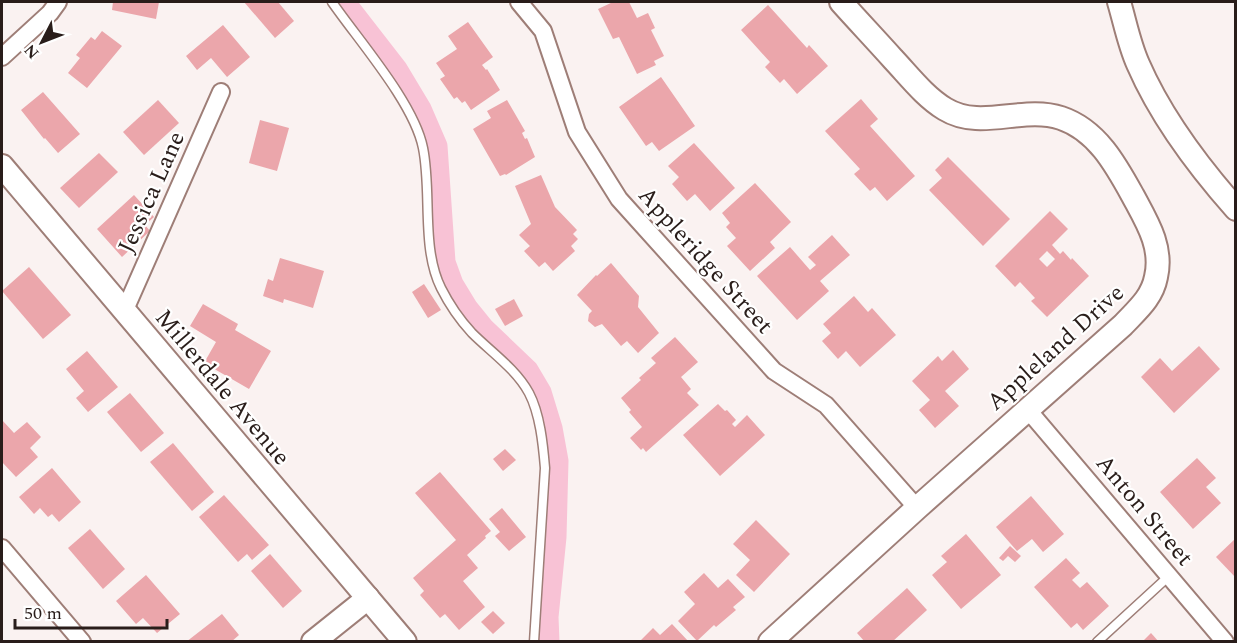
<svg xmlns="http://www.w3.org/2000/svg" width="1237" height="643" viewBox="0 0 1237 643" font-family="Spectral,serif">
	<rect width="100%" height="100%" fill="#faf2f1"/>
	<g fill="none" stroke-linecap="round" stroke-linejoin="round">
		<polyline stroke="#f8c2d5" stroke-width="21" points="345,2 397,69 421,109 437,146 445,262 453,284 467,307 484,328 528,370 541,392 552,428 558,461 556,537 548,617 549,642"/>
	</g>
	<g fill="#eba6ab" fill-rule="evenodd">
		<polygon points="113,2 159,2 156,19 112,10"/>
		<polygon points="244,2 278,2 294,21 275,38"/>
		<polygon points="613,2 629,2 637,18 648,13 655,28 651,30 664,56 654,61 656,65 637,74 619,37 613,39 598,9"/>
		<polygon points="768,5 807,48 809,45 828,66 797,94 784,79 780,83 765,67 770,62 741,30"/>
		<polygon points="468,22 493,57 482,65 486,70 487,69 500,90 471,110 465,101 462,103 457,97 454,99 440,79 445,76 436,63 457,49 448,36"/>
		<polygon points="223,25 250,57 227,77 211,58 197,70 186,56"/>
		<polygon points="102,31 122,46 87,88 68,73 80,58 76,55 91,37 95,40"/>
		<polygon points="661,77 695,126 659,151 652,142 646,146 619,107"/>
		<polygon points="43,92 80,134 58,153 45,138 44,139 21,110"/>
		<polygon points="861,99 878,119 870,126 915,176 887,201 875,187 870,191 854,174 860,169 825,131"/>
		<polygon points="158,100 179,123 144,155 123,132"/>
		<polygon points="507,100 525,131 522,133 525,139 527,138 535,157 506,175 505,174 500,176 473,129 491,118 487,111"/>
		<polygon points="260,120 289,128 277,171 249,163"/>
		<polygon points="694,143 735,188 710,211 695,194 687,201 672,184 679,177 668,166"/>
		<polygon points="99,153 118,172 79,208 60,188"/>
		<polygon points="948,157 1010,219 983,246 929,190 942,178 935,170"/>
		<polygon points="541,175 555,207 577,230 573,234 578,239 571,246 575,251 553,271 545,262 539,267 524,251 530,246 519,235 531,224 515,186"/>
		<polygon points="755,183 791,222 770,242 775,248 750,271 727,246 736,238 726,227 730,223 722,213"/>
		<polygon points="134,195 154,217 145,225 150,231 122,257 97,229"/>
		<path d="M1050 211 1068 229 1052 245 1060 254 1063 251 1071 260 1072 258 1089 276 1047 317 1031 301 1035 298 1020 282 1015 287 995 266ZM1047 251 1055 259 1047 267 1039 259Z"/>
		<polygon points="832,235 850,255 820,281 829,291 797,320 757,276 790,247 810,270 816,265 808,257"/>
		<polygon points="280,258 324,271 313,308 284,299 283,303 263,296 268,279 273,281"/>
		<polygon points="611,263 639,296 638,307 659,333 638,353 627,341 621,346 602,324 595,327 588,321 589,314 592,311 577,295 596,275 597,276"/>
		<polygon points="29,267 71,315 43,339 2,291"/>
		<polygon points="424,284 441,310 428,318 412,292"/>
		<polygon points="854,296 868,312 872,308 896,335 860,367 846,351 838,359 822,341 831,333 823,324"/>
		<polygon points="514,299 523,316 505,326 495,309"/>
		<polygon points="203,304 238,324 235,330 271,351 249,389 204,363 216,342 190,326"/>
		<polygon points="675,337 698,362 681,377 691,389 687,393 699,405 646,452 643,448 641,450 630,438 642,427 629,412 631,410 621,398 641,380 639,378 656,363 651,358"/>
		<polygon points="1199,346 1220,369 1174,413 1141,377 1160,358 1172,371"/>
		<polygon points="953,350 969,369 945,391 959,406 935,428 919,410 930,400 912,381 938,356 942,361"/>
		<polygon points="87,351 118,387 88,412 76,398 84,391 66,369"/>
		<polygon points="130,393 164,433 141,452 107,412"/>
		<polygon points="718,404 725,411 727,410 736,420 732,424 735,427 747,415 765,435 720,476 683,435"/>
		<polygon points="2,420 14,433 27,422 41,437 30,448 38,457 16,477 2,462"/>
		<polygon points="173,443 214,492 192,511 150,462"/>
		<polygon points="505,449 516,460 503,471 493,459"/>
		<polygon points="1197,458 1216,478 1206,487 1221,503 1193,529 1160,492"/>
		<polygon points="52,468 81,502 59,522 52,514 48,517 40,508 34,514 19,497"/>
		<polygon points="440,472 491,531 485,536 486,538 467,555 478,568 463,581 485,607 459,630 445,614 440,618 420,595 424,591 413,578 456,540 415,493"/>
		<polygon points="224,495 269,545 252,560 247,554 238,562 199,517"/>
		<polygon points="1031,496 1064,534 1043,552 1032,539 1017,551 996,527"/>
		<polygon points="502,508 526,537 509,551 495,536 500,532 489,519"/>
		<polygon points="756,520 790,554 754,592 736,575 750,560 733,544"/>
		<polygon points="90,529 125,569 103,589 68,548"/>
		<polygon points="966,534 1001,575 961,609 932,575 947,562 941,556"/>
		<polygon points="1236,538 1236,578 1216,557"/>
		<polygon points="1010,546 1021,556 1015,562 1008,556 1003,561 999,558"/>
		<polygon points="270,554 302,591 283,608 251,571"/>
		<polygon points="1066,558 1080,573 1072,580 1080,588 1087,582 1109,606 1083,630 1077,623 1071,628 1034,587"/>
		<polygon points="704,573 718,588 728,579 745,597 733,607 736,610 716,627 714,625 697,641 678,621 695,604 684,592"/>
		<polygon points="146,575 180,614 157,633 143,618 136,624 116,601"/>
		<polygon points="907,588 927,610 892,642 865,642 857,633"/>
		<polygon points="493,611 505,623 493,634 481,622"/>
		<polygon points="222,614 239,635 231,642 186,642"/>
		<polygon points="672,624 689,642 639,642 653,628 660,635"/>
		<polygon points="1151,633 1159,642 1142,642"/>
	</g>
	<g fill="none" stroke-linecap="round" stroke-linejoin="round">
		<g stroke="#9e7e77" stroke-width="11">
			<g id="lane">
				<path d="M332 2C359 41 414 103 423 148 432 192 421 248 441 288 449 304 460 320 472 333 491 352 516 369 529 393 540 414 543 444 545 468L534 642"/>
				<polyline points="1097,642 1169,576"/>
			</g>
		</g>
		<g stroke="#9e7e77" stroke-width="20">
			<g id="street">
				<polyline points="519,2 543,31 577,132 619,199 774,371 826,405 917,508"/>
				<polyline points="2,57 50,13 58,2"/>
				<polyline points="124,312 221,92"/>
				<polyline points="1028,410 1225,642"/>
				<polyline points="2,548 82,642"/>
			</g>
		</g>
		<g stroke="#9e7e77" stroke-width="26">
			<g id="secondary">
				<path d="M1119 2C1125 22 1129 44 1138 64 1161 117 1197 165 1236 209"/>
				<polyline points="2,166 405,642"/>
				<polyline points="313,642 368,598"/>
				<path d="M770 642 917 508 1123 325C1137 310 1152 298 1156 277 1163 247 1147 222 1133 196 1116 165 1097 130 1061 118 1023 105 981 131 945 109 925 97 909 76 893 59 876 40 858 21 841 2"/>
			</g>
		</g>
		<use href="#lane" stroke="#fff" stroke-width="8"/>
		<use href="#street" stroke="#fff" stroke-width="16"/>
		<use href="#secondary" stroke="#fff" stroke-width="22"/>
	</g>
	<g text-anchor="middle" stroke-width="4.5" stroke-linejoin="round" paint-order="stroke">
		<g font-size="24" fill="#291d1a" stroke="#fff">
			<text transform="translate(151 192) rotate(-66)" y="8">Jessica Lane</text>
			<text transform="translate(706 260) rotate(48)" y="8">Appleridge Street</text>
			<text transform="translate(1055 347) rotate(-42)" y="8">Appleland Drive</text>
			<text transform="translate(223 387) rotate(50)" y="8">Millerdale Avenue</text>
			<text transform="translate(1145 510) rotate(50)" y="8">Anton Street</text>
		</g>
	</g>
	<rect width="1237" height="643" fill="none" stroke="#291d1a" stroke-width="6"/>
	<g transform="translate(42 42) rotate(228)" stroke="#ffffff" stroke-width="4.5" paint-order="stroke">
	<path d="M0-4.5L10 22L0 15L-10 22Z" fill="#291d1a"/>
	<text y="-9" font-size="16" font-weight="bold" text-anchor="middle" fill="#291d1a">N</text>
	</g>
	<path d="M15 619v9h152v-9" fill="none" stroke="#291d1a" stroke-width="3"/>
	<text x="24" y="619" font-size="18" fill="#291d1a" stroke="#ffffff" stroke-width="4.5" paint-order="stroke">50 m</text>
</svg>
